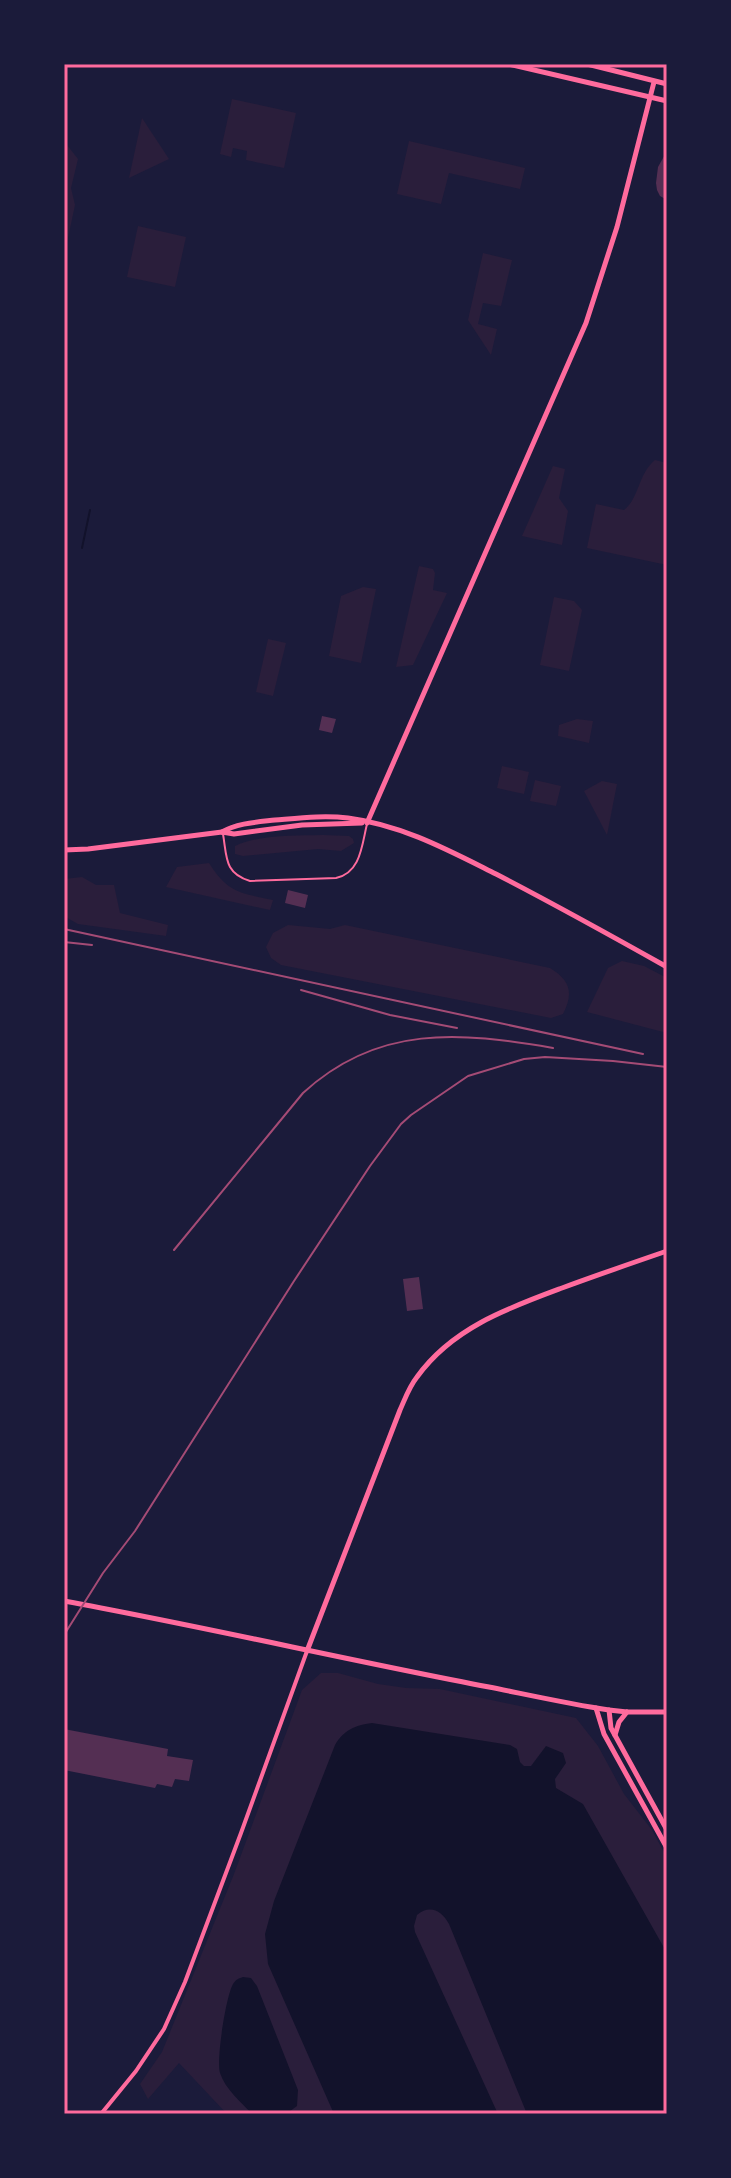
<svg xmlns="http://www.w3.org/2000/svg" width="731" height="2178" viewBox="0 0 731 2178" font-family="'Work Sans',sans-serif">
	<rect width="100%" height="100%" fill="#1b1b3a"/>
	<g fill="#2a1e3b">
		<polygon points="232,99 296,113 284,168 246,160 247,151 233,148 231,157 220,154"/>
		<polygon points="142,118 169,159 129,178"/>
		<polygon points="409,141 525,168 520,189 449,173 441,204 397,194"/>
		<polygon points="67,145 78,159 71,188 75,205 64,257 64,153"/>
		<polygon points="138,226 186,237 175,287 127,277"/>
		<polygon points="483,253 512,260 501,306 483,303 478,324 497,329 491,355 468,320"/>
		<path d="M655 460 667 463V565L587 548 596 504 624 510C639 499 638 474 655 460Z"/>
		<polygon points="553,466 565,469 559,498 568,511 562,545 522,536"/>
		<polygon points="419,566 433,569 435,573 433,590 447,593 413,665 396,667"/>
		<polygon points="363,587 376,589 361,663 329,656 341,596"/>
		<polygon points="554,597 574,601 582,610 569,671 540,665"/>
		<polygon points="268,639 286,643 273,696 256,692"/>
		<polygon points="577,719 593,721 589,743 558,736 559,725"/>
		<polygon points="502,766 529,772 524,794 497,788"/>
		<polygon points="535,780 561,786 556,806 530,801"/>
		<polygon points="602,781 617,784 607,835 584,791"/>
		<path d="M323 835 349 836 353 839 354 843 341 851 318 849 243 856 235 854V846C261 834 295 836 323 835Z"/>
		<path d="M209 863C228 893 240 893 273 900L270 910 166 887 177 867Z"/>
		<polygon points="82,877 96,885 114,885 120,913 168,925 166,936 78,924 64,916 64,879"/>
		<path d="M288 925 330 929 345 925 550 968C570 980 574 993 563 1014L551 1018 281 965 271 958 266 947 273 933Z"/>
		<polygon points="622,961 644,966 667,978 667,1033 587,1012 608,968"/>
		<polygon points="321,1673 338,1673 378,1684 406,1688 440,1689 576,1718 598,1746 624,1794 652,1830 667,1858 667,2114 227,2114 179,2063 148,2099 140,2084 162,2052 234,1874 302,1690"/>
	</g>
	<g fill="#12122b">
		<path d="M372 1723 510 1745 517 1749 520 1762 524 1766H531L546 1746 563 1753 566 1763 555 1779 556 1788 583 1804 667 1953V2114H527L449 1924C442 1911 430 1904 417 1915L414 1926 415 1932 498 2114H334L268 1964 265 1934 274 1901 335 1745C344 1730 355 1725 372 1723Z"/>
		<path d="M243 1977 251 1978 257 1986 298 2090 297 2106 286 2114H252C241 2102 225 2089 220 2073 216 2060 226 1996 233 1984 237 1979 237 1979 243 1977Z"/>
	</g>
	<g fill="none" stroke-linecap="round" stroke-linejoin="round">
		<polyline stroke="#12122b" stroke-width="2" points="82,548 90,510"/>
	</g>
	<g fill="#542f53">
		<polygon points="667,151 667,200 660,196 657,190 656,183 658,167"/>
		<polygon points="322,716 336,719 332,733 319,730"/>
		<polygon points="288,890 308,895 305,908 285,903"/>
		<polygon points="419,1277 423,1309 407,1311 403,1279"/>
		<polygon points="64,1729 168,1749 167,1756 193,1760 189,1781 175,1779 172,1787 157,1784 155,1788 64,1770"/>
	</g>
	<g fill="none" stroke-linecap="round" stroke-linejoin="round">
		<path stroke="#ff6b9d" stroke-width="2" d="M223 834C227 857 224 873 250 881L336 878C361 873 362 844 367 824"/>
		<polyline stroke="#ff6b9d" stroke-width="4" points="101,2114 136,2071 164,2029 185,1982 241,1833 307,1651"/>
		<g stroke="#ff6b9d" stroke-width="5">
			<polyline points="367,823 586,323 617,227 654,82"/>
			<path d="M222 832C237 823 258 822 275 820 299 818 324 815 348 818 402 825 448 850 496 874 554 904 610 935 667 967"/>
			<polyline points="64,850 88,849 222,832 234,834 302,825 362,823"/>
			<path d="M307 1651 400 1410C405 1399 409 1387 417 1377 452 1328 508 1308 562 1288 597 1275 632 1263 667 1251"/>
			<polyline points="609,1710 627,1712 667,1712"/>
		</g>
		<g stroke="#ff6b9d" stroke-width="5">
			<polyline points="508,64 667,101"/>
			<polyline points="587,64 667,84"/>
			<path d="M64 1601C206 1627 347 1660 489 1687 529 1695 569 1704 609 1710L611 1728 667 1830"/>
			<polyline points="596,1708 604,1734 667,1848"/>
			<polyline points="615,1735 619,1722 627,1712"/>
		</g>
		<g stroke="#a44b75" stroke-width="2">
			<polyline points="64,929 643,1054"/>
			<polyline points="64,942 92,945"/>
			<polyline points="301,990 390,1015 457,1028"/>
			<path d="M174 1250 303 1093C378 1024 460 1032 553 1048"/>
			<polyline points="64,1635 103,1573 135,1531 294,1281 370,1166 401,1124 411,1115 468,1076 524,1059 545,1057 613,1061 667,1067"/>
		</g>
	</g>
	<rect width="731" height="2178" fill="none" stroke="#1b1b3a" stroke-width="132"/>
	<rect x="66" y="66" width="599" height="2046" fill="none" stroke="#ff6b9d" stroke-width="3"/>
</svg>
